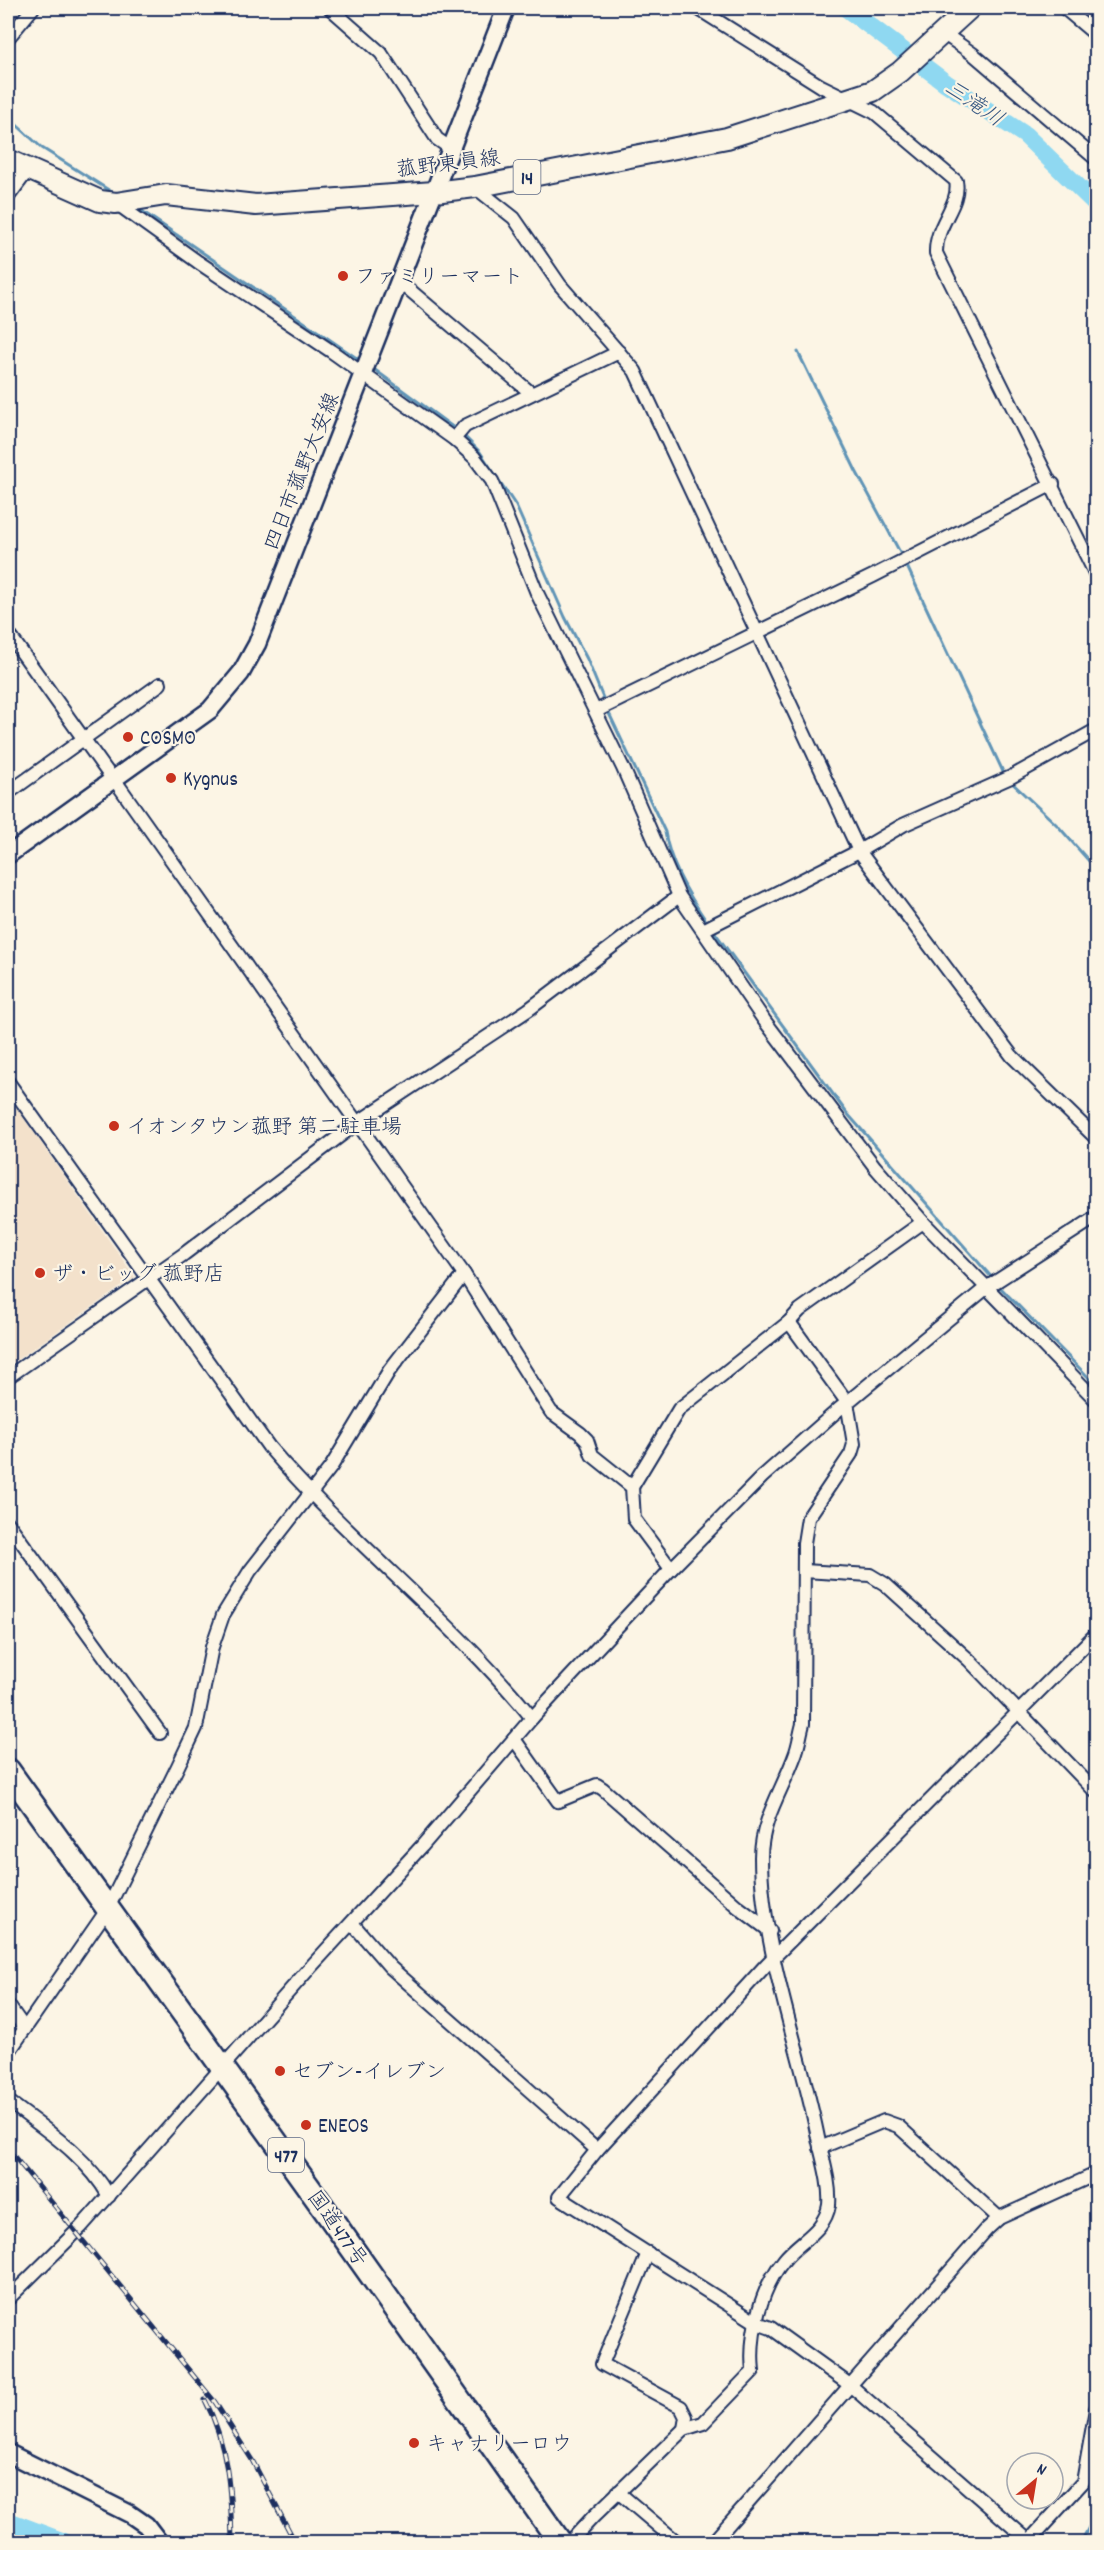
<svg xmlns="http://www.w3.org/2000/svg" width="1104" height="2550" viewBox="0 0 1104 2550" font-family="Dekko,'Klee One',sans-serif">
	<rect width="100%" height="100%" fill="#fcf5e5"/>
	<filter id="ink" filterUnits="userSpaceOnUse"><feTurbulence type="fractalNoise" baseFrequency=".0167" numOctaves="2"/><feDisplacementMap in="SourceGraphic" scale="12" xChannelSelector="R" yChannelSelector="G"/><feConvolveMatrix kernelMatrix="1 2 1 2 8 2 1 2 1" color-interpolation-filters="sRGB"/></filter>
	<g filter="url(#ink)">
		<polygon fill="#f3e1cb" points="8,1096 135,1277 8,1366"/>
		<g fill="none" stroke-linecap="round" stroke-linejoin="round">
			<g stroke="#6194b6" stroke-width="3">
				<polyline points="8,117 42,148 115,194"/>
				<polyline points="136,207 361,361"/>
				<polyline points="798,352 856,471 902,556"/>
				<polyline points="371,367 458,431"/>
				<polyline points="463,435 480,452 516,506 565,617 587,659 605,703"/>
				<polyline points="905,562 1005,776"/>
				<path d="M607 709 665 832C670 865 690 898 709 925"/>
				<polyline points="1010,781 1058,826 1096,869"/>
				<polyline points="713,930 846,1112 994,1280"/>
				<polyline points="998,1285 1096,1385"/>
				<polyline points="1081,2542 1096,2514"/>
			</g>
			<g stroke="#8fd8f1" stroke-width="18">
				<polyline points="846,8 946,83 1025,135 1096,204"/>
				<polyline points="8,2521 64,2542"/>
			</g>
			<g stroke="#1b2f5e" stroke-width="16">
				<g id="street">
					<polyline points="330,8 381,53 437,139 450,148"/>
					<path d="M697 8 821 86 874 112 956 181C961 205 935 224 936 253L1096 575"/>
					<polyline points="1064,8 1096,35"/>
					<polyline points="943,33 973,54 1096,159"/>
					<polyline points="8,38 33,8"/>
					<polyline points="475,187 514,218 560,285 635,371 859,851 1012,1056 1096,1138"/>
					<polyline points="8,197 29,169"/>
					<polyline points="116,203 198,262 331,351 454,439 474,457 492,481 537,593 623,768 679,896 764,1020 875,1167 923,1222 1096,1400"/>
					<polyline points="399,281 531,393"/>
					<polyline points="454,439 465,426 619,352"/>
					<polyline points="8,633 113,780"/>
					<polyline points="596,711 873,576 1053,484"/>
					<polyline points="114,779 464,1274 551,1412 580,1433 587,1440 592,1455 632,1487 634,1519 671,1569"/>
					<polyline points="8,793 160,684"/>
					<polyline points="703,930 859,851 903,825 1011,777 1096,730"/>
					<path d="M8 1082 269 1447C351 1543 453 1620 532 1718"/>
					<polyline points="8,1377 184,1254 357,1123 528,1010 679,896"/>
					<polyline points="632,1487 679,1409 789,1322"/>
					<polyline points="8,1523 160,1733"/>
					<polyline points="804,1571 870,1575 885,1584 969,1660 1096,1792"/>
					<polyline points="514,1739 558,1801 597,1785 603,1789 738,1907 770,1931"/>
					<polyline points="352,1923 390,1967 597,2150"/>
					<polyline points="8,2005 25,2029"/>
					<polyline points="8,2053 107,1910 178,1766 196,1728 212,1647 223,1615 250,1571 331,1467 389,1371 464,1274"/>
					<path d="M8 2101C44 2129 86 2155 109 2196"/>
					<polyline points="820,2148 884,2121 898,2126 999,2218"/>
					<polyline points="648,2253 602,2364 681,2407 686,2417 684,2429"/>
					<polyline points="8,2299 81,2227 307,1971 422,1846 532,1718 671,1569 762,1477 838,1410 986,1288 1096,1217"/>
					<polyline points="618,2492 677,2542"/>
					<polyline points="1029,2541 1083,2482 1096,2409"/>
					<path d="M570 2542 593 2517 684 2429 703 2423 753 2371C749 2335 761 2288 784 2260 799 2241 825 2231 829 2205 831 2183 821 2154 817 2133 799 2045 761 1946 761 1857 761 1820 783 1789 795 1755 799 1745 800 1734 803 1724L804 1543 808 1518 851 1454 854 1444 847 1402 789 1322 800 1310 923 1222"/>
					<polyline points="713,2542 987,2229 999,2218 1096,2174"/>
					<polyline points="1030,2542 850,2385 771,2328 757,2323 559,2197 597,2150 766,1965 1096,1634"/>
				</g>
			</g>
			<g stroke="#1b2f5e" stroke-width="21">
				<g id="secondary">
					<polyline points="8,855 210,710 241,673 257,644 506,8"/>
					<polyline points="8,2453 130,2514 146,2525 159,2542"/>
				</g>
			</g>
			<g stroke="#1b2f5e" stroke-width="24">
				<polyline id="primary" points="8,160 100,201 116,203 166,195 256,205 434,192 475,187 727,138 873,91 900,72 970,8"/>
			</g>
			<g stroke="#1b2f5e" stroke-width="27">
				<polyline id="highway" points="8,1770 320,2203 560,2542"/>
			</g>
			<use href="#street" stroke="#fcf5e5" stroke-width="12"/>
			<use href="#secondary" stroke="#fcf5e5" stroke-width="16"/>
			<use href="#primary" stroke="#fcf5e5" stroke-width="20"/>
			<use href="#highway" stroke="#fcf5e5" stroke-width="22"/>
			<g stroke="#1b2f5e" stroke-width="5">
				<g id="rail">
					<polyline points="8,2149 215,2402 252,2460 295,2542"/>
					<path d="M205 2400C228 2444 231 2493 232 2542"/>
				</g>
			</g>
			<use href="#rail" stroke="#fcf5e5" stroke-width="3" stroke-dasharray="9" stroke-linecap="butt"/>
		</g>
	</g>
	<g fill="#c8321e" stroke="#fcf5e5" stroke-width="2">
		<circle cx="343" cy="276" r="6"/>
		<circle cx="128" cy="737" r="6"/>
		<circle cx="171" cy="778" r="6"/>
		<circle cx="114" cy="1126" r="6"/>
		<circle cx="40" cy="1273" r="6"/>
		<circle cx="280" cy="2071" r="6"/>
		<circle cx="306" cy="2125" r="6"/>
		<circle cx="414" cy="2443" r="6"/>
	</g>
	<g text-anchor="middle" stroke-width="4.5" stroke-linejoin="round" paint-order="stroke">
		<g fill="#fcf5e5" stroke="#5e6a86" stroke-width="1.5">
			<rect x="513.5" y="160" width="27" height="34" rx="4.5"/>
			<rect x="268" y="2138" width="36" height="34" rx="4.5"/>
		</g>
		<g font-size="20" font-weight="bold" fill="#1b2f5e">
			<text x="527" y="184">14</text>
			<text x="286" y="2162">477</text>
		</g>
		<g font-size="21" fill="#1b2f5e" stroke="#fcf5e5">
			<text transform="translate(448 163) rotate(-7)" y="7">菰野東員線</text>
			<text transform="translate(301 471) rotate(-68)" y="7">四日市菰野大安線</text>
			<text transform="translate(338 2228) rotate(55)" y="7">国道477号</text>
		</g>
		<g font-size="21" fill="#1b2f5e" stroke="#fcf5e5" text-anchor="start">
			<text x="355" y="283">ファミリーマート</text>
			<text x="140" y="744">COSMO</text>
			<text x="183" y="785">Kygnus</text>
			<text x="126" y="1133">イオンタウン菰野 第二駐車場</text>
			<text x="52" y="1280">ザ・ビッグ 菰野店</text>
			<text x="292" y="2078">セブン-イレブン</text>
			<text x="318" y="2132">ENEOS</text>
			<text x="426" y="2450">キャナリーロウ</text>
		</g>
		<g font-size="22" font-style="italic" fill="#385983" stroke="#fcf5e5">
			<text transform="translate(975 102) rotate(34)" y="8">三滝川</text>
		</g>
	</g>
	<rect width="1104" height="2550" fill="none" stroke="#fcf5e5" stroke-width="30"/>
	<rect x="15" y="15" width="1074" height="2520" fill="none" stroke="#1b2f5e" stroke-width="2" filter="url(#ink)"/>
	<g transform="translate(1035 2481) rotate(30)"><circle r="28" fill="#fcf5e5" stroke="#a2a6af" stroke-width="1.5"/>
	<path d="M0-4.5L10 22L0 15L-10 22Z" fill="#c8321e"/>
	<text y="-9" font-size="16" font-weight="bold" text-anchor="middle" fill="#1b2f5e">N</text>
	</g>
</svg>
